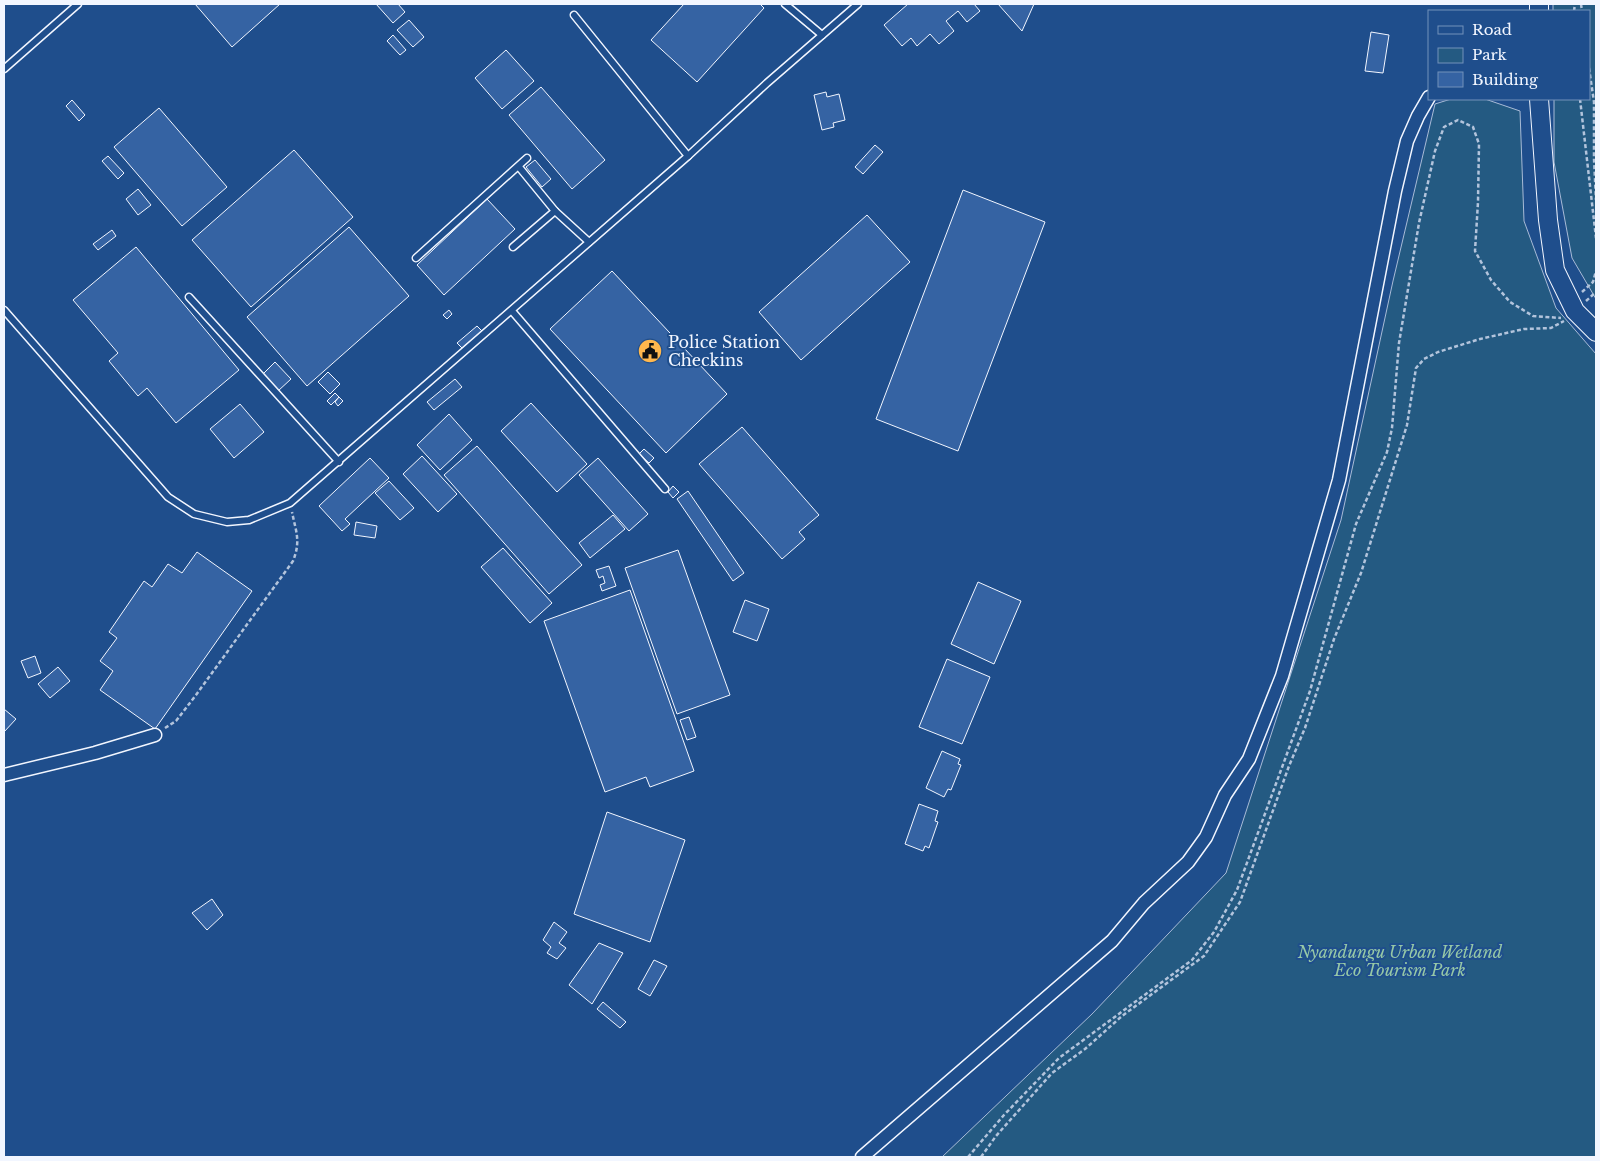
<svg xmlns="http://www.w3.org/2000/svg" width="1600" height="1161" viewBox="0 0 1600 1161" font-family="'Libre Baskerville',serif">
	<rect width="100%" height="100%" fill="#1f4e8c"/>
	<g fill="#245a82" stroke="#a8bbd7">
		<polygon points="1553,4 1596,4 1596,299 1572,258 1554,162 1554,99 1589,99 1589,11 1553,11"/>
		<polygon points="1451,99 1485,99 1520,111 1524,221 1556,308 1596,354 1596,1157 942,1157 1092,1014 1226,873 1341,520 1393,281 1435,104"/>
	</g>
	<g fill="#3563a3" stroke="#f2f6ff">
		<polygon points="195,4 280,4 232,47"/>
		<polygon points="376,4 398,4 405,12 393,23"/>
		<polygon points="684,4 760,4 764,8 697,82 651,40"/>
		<polygon points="908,4 974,4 980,11 967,22 958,11 946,21 954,31 939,44 930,34 917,46 911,38 902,46 884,25"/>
		<polygon points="998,4 1034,4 1022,31"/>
		<polygon points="409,20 424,37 413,47 397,30"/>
		<polygon points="1371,32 1389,35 1383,73 1365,71"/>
		<polygon points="393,35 406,50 400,55 387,41"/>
		<polygon points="506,50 534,81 502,109 475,78"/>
		<polygon points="541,87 605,160 572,189 509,115"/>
		<polygon points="826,92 827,97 839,94 845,120 833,123 834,127 822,130 814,95"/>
		<polygon points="72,100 85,115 79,121 66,106"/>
		<polygon points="159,108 227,187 182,226 114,147"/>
		<polygon points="875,145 883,152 863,174 855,167"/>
		<polygon points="294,150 353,217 251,307 192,240"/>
		<polygon points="108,156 124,173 118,179 102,161"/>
		<polygon points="535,160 551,179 542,187 526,167"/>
		<polygon points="138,189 151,205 138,215 126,199"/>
		<polygon points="963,190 1045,222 958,451 876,419"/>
		<polygon points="487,199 515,229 444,295 417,265"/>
		<polygon points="867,215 910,262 801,360 759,312"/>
		<polygon points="349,227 409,296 307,386 247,317"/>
		<polygon points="112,230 116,236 98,250 93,244"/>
		<polygon points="136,247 239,370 176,423 147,388 138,396 109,361 118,353 73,300"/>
		<polygon points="612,271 727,394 666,453 550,329"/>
		<polygon points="449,310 452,314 447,319 443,315"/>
		<polygon points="477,326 482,331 462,348 457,343"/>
		<polygon points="275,362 291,379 278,391 262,375"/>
		<polygon points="328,372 340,384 330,394 318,382"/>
		<polygon points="455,379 462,387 434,410 427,402"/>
		<polygon points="335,393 339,397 331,405 327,401"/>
		<polygon points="339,397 343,401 338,406 335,402"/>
		<polygon points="531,403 587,464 557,492 501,431"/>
		<polygon points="240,404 264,432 234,458 210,429"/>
		<polygon points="449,414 472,440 440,470 417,445"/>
		<polygon points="742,427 819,515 799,532 805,539 782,559 699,464"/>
		<polygon points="477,446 582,565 549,594 444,475"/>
		<polygon points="644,449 654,458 649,463 639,454"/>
		<polygon points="422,456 457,494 438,512 403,474"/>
		<polygon points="370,458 389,478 345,519 350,524 342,531 319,506"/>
		<polygon points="598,458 648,514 629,531 579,475"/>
		<polygon points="389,481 414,508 400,520 375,493"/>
		<polygon points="673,486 679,492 673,498 668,492"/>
		<polygon points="688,491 744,573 733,581 677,499"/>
		<polygon points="613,515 625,529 590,558 579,543"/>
		<polygon points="356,522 377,526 375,538 354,535"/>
		<polygon points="503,548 552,603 530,623 481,567"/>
		<polygon points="678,550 730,695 677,714 625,568"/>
		<polygon points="197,552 252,591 155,729 100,690 113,671 100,661 117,638 109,632 144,581 152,587 168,564 182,573"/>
		<polygon points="609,566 616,586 602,591 600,585 605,583 603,576 599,578 596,570"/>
		<polygon points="978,582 1021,601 994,664 951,644"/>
		<polygon points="630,590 694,771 650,787 646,777 605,792 544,621"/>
		<polygon points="745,600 769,609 757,641 733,632"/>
		<polygon points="35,656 41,673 28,678 21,661"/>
		<polygon points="947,659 990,677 962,744 919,727"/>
		<polygon points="58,667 70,681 50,698 38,684"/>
		<polygon points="4,709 16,719 4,732"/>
		<polygon points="689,717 696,737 687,740 680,720"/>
		<polygon points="942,751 960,759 958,764 961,765 951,790 948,789 944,797 926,788"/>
		<polygon points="919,804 938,811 935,821 938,822 929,848 925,846 923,851 905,844"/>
		<polygon points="607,812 685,840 650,942 574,914"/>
		<polygon points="212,899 223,915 207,930 192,913"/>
		<polygon points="554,922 567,932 559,943 566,948 557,959 547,953 551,947 543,940"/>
		<polygon points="599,943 623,953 592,1004 569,985"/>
		<polygon points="654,960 667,966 650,996 638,989"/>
		<polygon points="603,1002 626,1022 620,1028 597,1009"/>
	</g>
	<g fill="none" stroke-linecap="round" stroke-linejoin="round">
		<g stroke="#f2f6ff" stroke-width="9">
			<g id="service">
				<polyline points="785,4 822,35"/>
				<polyline points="574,15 688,156"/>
				<polyline points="4,69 78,4"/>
				<polyline points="519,167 555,211 589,242"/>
				<polyline points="513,247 555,211"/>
				<polyline points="416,258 527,158"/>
				<polyline points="189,297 339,462"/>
				<polyline points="4,310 168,497 194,514 227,522 249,520 290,503 688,156 767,83 858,4"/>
				<polyline points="512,311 665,489"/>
			</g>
		</g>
		<g stroke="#f2f6ff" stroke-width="15">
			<g id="minor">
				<polyline points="4,775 95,753 155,735"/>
				<polyline points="862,1157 1112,941 1144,903 1188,862 1206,837 1225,795 1249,759 1282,676 1339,480 1395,191 1407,141 1418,116 1429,97"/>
			</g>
		</g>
		<g stroke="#f2f6ff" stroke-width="20">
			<g id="secondary">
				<polyline points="1539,11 1539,4"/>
				<polyline points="1539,99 1548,220 1555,270 1575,311 1596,332"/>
			</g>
		</g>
		<g stroke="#b3c4dc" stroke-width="2.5" stroke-dasharray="4 2.5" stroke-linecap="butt">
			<polyline points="1581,4 1582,11"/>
			<polyline points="1574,11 1575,4"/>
			<polyline points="1589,68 1594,102 1594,159 1596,200"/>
			<polyline points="1580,99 1596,238"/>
			<polyline points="1582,292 1593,282 1596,271"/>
			<polyline points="1586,301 1596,292"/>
			<path d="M165 728 176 721 196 695 293 561C301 541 296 532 292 512"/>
			<polyline points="968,1157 1004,1115 1059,1058 1192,960 1214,932 1237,890 1310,691 1356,524 1387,452 1392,428 1399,343 1419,223 1435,151 1444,127 1458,120 1473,127 1479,144 1478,202 1475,251 1491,280 1510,302 1533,316 1561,318"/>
			<polyline points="981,1157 996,1136 1052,1073 1085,1049 1122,1016 1204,956 1240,902 1289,766 1305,728 1334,639 1361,573 1407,425 1416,368 1424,359 1438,352 1480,339 1524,329 1551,328 1564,321"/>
		</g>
		<use href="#service" stroke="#1f4e8c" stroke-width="6"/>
		<use href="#minor" stroke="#1f4e8c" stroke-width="12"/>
		<use href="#secondary" stroke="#1f4e8c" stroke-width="18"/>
	</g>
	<defs>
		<g id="civic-disc" transform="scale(1.25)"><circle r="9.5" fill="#ffb74d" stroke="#1f4e8c"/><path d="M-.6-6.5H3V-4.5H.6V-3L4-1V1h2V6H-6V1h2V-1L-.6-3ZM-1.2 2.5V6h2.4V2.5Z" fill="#111"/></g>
	</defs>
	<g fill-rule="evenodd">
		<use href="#civic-disc" x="650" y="351"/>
	</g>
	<g text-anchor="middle" stroke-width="4" stroke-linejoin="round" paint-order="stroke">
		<g font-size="16" fill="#f2f6ff" stroke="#1f4e8c" text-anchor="start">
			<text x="668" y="348">Police Station<tspan x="668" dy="18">Checkins</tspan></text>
		</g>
		<g font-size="16" font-style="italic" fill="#97c8a6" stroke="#1f4e8c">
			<text x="1400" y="958">Nyandungu Urban Wetland<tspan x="1400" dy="18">Eco Tourism Park</tspan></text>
		</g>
	</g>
	<rect width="1600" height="1161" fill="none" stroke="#f2f6ff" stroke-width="10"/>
	<rect x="1428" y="10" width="162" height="90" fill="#1f4e8c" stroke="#7391ba"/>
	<rect x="1438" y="26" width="25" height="8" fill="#1f4e8c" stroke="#7391ba"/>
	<text x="1472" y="35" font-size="15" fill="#f2f6ff">Road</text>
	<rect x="1438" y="48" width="25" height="15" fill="#245a82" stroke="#7391ba"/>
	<text x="1472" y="60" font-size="15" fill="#f2f6ff">Park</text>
	<rect x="1438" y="72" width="25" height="15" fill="#3563a3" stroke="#7391ba"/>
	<text x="1472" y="85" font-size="15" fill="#f2f6ff">Building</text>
</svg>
